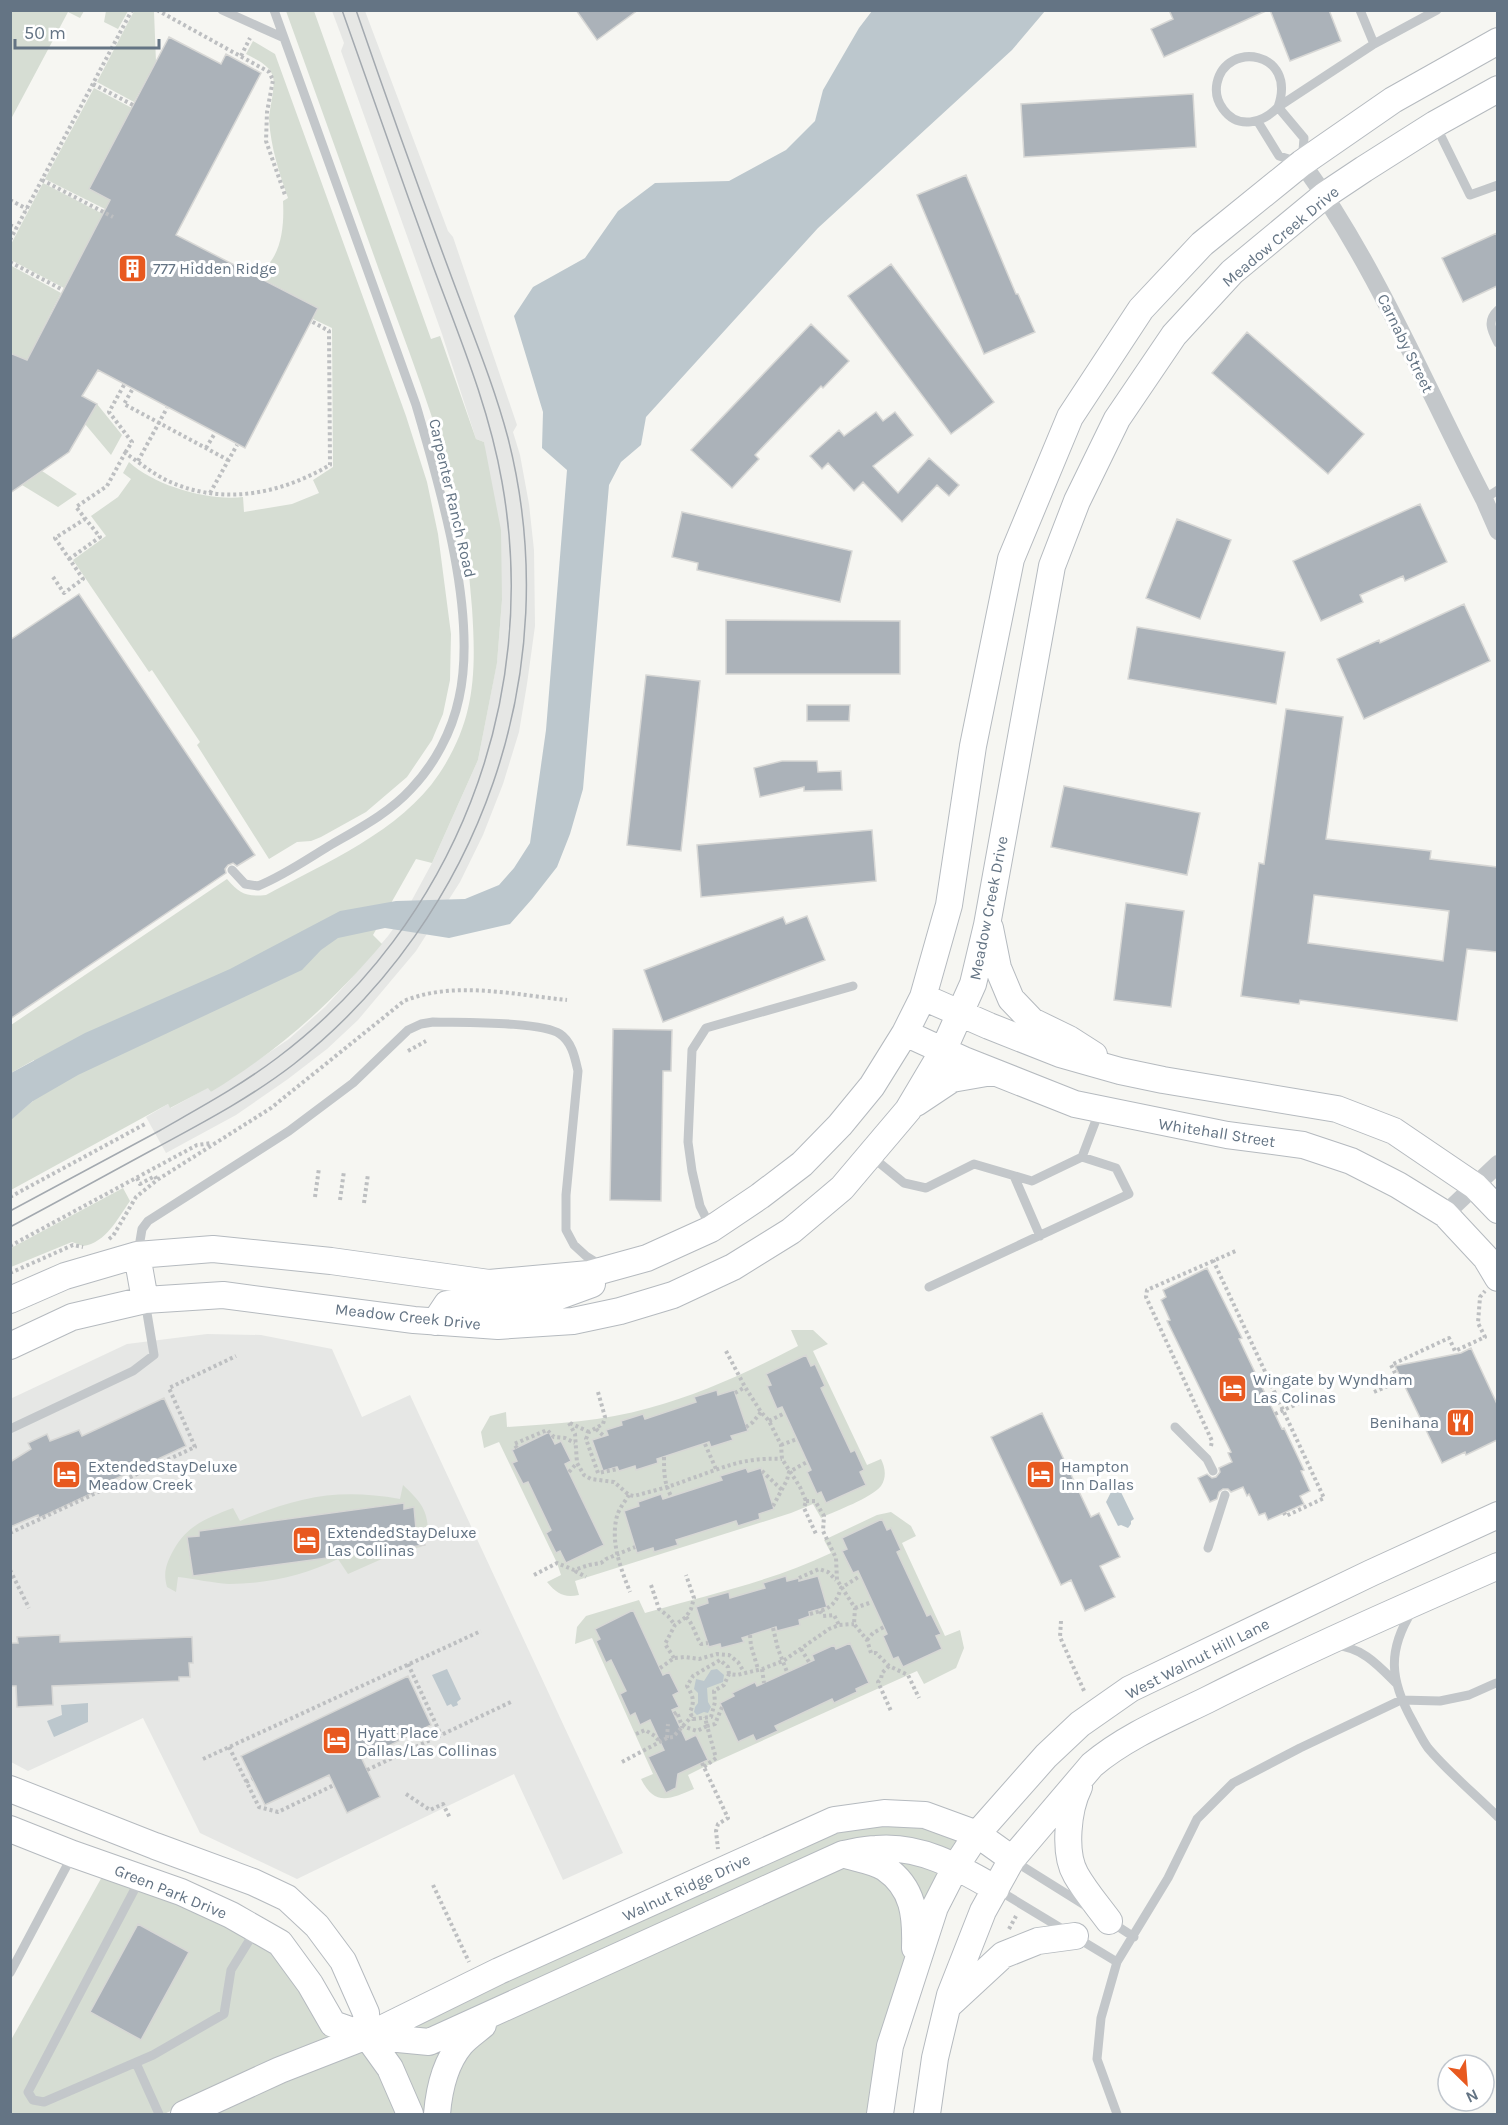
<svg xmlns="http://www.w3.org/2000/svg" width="1508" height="2125" viewBox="0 0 1508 2125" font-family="Karla,sans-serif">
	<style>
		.built { fill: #e6e7e5 }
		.green { fill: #d6ddd3 }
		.water { fill: #bcc7cd }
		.building { fill: #abb2b9; stroke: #d7d7d5; stroke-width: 1.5; fill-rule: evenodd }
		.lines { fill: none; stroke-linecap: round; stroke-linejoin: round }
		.secondary-casing { stroke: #b5babf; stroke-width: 28 }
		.path { stroke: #bdbfc1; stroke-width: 4; stroke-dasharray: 3 3; stroke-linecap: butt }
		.lane { stroke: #c3c7ca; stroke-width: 9 }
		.street { stroke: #c3c7ca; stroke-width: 18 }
		.secondary { stroke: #fff; stroke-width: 26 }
		.tram { stroke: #a3a9af; stroke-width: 1.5 }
		.labels { text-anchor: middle; stroke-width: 6; stroke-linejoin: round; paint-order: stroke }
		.street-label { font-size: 16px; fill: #647484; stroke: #fff }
		.poi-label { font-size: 16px; fill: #647484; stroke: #fff; text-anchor: start }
	</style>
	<rect width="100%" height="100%" fill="#f6f6f2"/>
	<path class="built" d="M332,11H365L448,231L453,237L517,425L513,432L520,455L529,504L534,550L535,626L527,684L519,732L503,784L483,835L460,882L416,951L358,1020L327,1049L288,1079L236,1115L166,1153L146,1117L168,1104L171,1108L209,1087L211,1092L289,1039L325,1007L349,981L388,936L406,911L432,863L478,760L497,662L502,600L484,442L476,439L442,334L341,51L344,43Z
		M207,1334L261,1335L332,1349L362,1417L410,1395L623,1853L563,1880L514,1774L297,1879L200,1833L143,1718L28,1771L11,1762L10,1399L127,1344Z"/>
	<path class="green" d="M84,11L80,18L68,12L11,119V11Z
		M106,11H128L118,29L104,22Z
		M134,11H150L154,12L156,62L134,102L97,82Z
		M286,11H314L431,339L440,336L476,439L484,442L501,530L502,600L497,663L478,760L432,863L416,859L373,935L382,944C331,1004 278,1051 211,1092L208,1088L170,1108L168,1104L11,1190L10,1120L33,1101L34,1060L11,1073V1025L227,879C240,894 246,897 266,895C325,863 401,831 439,774C476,719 476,671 472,608C469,572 466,536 457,502C437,423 407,346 379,270C348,183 317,97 286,11Z
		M253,41L275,54L406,416L427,482L438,534L451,634L450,680L443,714L432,740L407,777L366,812L321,837L311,841L297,842L269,859L197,745L200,742L152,670L149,672L73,560L106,536L91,516L118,497L131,479L123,473L129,462C155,486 208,501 243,497L244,512L292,504L319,493L313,480L333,467L332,328L313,319L318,308L257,276C262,271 269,265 273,258C283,242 284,219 283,201L288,198C279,172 271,148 269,120C269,108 277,84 272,74C268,64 255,59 246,54Z
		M94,88L132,108L89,189L119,205L115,214L45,179Z
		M43,183L103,214L64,288L11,260L10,246Z
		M10,265L61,293L37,340L51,371L11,353Z
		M97,404L122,435L111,455L85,424Z
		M42,471L77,494L58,507L22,485Z
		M123,1188L130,1201C118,1218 106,1243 83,1246L72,1242L11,1267V1248Z
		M791,1330H813L828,1344L813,1351L867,1465L881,1459C885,1467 887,1477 881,1486C870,1499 837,1510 821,1518L813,1504L791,1513L575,1581L579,1595C564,1598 557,1594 547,1582L561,1575L557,1563L499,1442L484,1448L481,1432L490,1416L506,1412L507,1427C555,1424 603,1421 649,1408C701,1394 750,1371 798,1346Z
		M403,1485C422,1503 429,1511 428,1539L421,1547L393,1554L348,1574L338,1559C305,1575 267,1584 229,1584C213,1583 195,1579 178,1577L176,1592L167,1587C163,1573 166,1564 173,1551C187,1525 207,1518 233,1508L240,1521C298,1497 337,1488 400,1499Z
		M891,1512L911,1526L916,1536L902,1543L945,1636L960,1630L964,1648L956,1668L924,1684L917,1671L704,1767L688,1775L694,1789C670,1799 655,1807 641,1779L653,1774L592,1638L575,1644L577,1627L586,1616L639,1600L645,1613C706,1595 773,1581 831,1553L824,1540L877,1515Z
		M903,1819L969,1836L877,2114H214L824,1826Z
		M103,1875L227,1920L274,1951L301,1988L329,2039L164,2114H11V2040Z"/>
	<path class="water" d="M872,11H1045L1012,50L818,228L646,417L641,445L621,462L609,485L583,789L570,834L557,867L532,899L510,924L449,938L385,928L338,938L321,950L302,970L78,1075L33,1101L11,1120V1073L85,1033L230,969L340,911L396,901L465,899L499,885L514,868L530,843L546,730L567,470L542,448L543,412L514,316L533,287L585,258L618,211L655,183L729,181L786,150L815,121L823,90L859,28Z
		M1119,1488L1134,1519L1131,1521V1524L1128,1528L1121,1525L1118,1526L1106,1502L1111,1492Z
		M447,1669L461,1699L457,1702L458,1705L453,1707L451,1704L447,1706L432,1675Z
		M717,1669L724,1675L723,1682L707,1688L708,1702L711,1707L708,1713L704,1712L697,1715L694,1712L695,1707L698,1703V1693L694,1689L696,1679L704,1681L711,1670Z
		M88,1703V1722L54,1737L47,1721L62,1715L61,1705Z"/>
	<path class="building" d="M576,10H638L597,40Z
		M1169,10H1268L1164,57L1151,29L1173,19Z
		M1270,10H1329L1341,41L1290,61Z
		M169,37L221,64L226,54L261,73L176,235L318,308L245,448L98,370L82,396L97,404L69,452L10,493V353L27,360L110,200L89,189Z
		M1193,94L1196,147L1024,157L1021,104Z
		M966,175L1016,294H1018L1035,332L984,354L917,195Z
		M1497,233V286L1463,302L1442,258Z
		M891,264L994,402L951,434L848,296Z
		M811,324L849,361L823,388L821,386L755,455L759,459L732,488L691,450Z
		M1247,332L1364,434L1328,474L1212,373Z
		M876,412L883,421L895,412L913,435L873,466L898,493L929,458L959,485L949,496L937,485L902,522L863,482L854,491L828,463L822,469L810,456L839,430L844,436Z
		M1420,504L1447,562L1405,581L1403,576L1360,595L1363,602L1321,621L1293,561Z
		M682,512L852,551L840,602L697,570L698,563L672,557Z
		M1177,519L1231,540L1200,619L1146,598Z
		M79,594L255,855L237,866L233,863L228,865L225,869L226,873L10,1019V640Z
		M1464,604L1490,661L1364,719L1337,659L1379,640L1380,643Z
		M726,620L900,621V674H726Z
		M1137,627L1285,652L1276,704L1128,679Z
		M646,675L700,681L681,851L627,845Z
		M807,705H850L849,721H807Z
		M1286,709L1343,717L1326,839L1431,851L1430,859L1497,867V952L1467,949L1457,1021L1300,1000L1299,1004L1241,996L1259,863L1264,864ZM1314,895L1449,911L1443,961L1308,943Z
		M782,761H817L818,772L841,771L842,790L804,791V787L760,797L754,768Z
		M1064,786L1200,813L1187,875L1051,847Z
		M872,830L876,881L701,897L697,845Z
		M1126,903L1184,911L1171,1007L1114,1000Z
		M807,916L825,960L663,1022L644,970L783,917L786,924Z
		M613,1029L672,1030L671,1071H663L661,1201L610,1200Z
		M1207,1268L1242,1338L1239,1339L1282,1429L1284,1428L1304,1470L1301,1471L1310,1491L1300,1496L1304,1504L1268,1520L1265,1513L1259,1515L1249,1494L1247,1496L1243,1487L1231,1492L1228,1489H1223L1219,1492L1217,1499L1210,1502L1198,1478L1207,1474L1212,1478L1216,1477L1220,1472L1219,1468L1232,1462L1228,1453L1231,1452L1167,1321L1170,1320L1161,1300L1166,1297L1163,1290Z
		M1471,1348L1497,1404V1440L1466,1455L1465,1452L1442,1463L1395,1366L1461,1353Z
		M806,1355L811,1366L815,1364L825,1386L821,1388L851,1452L855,1450L864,1470L860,1472L866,1485L826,1503L821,1492L817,1494L807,1472L811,1470L782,1407L777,1409L767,1386L771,1385L766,1374Z
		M717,1390L718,1395L734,1390L748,1431L731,1436L733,1440L711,1447L709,1442L657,1459L658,1463L636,1470L635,1466L619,1471L617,1467L603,1471L592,1440L608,1435L606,1430L622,1425L621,1421L643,1414L645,1419L696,1402L694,1397Z
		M164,1398L186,1446L96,1488L97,1491L39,1518L38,1515L10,1527V1462L31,1449L28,1443L47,1434L50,1441L79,1430L82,1436Z
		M1042,1413L1091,1517L1099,1513L1120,1557L1100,1566L1115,1597L1085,1611L1071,1580L1061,1585L991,1437Z
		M549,1432L555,1444L561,1441L571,1461L565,1464L604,1545L566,1563L560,1551L556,1553L546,1533L551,1530L528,1482L523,1484L512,1463L517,1461L512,1450Z
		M746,1468L748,1472L761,1468L774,1509L759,1514L760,1519L738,1526L736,1521L676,1540L678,1545L654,1552L653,1548L637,1553L624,1511L639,1506L638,1502L661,1494L663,1499L722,1480L720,1476Z
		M404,1503V1509L414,1507L416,1529L423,1528L425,1545L193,1576L187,1537L199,1536V1531Z
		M882,1519L887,1530L891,1528L901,1550L897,1552L927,1616L931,1614L941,1634L936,1636L942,1649L903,1667L898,1657L893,1659L883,1636L887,1634L858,1571L853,1573L842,1551L847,1549L842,1538Z
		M786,1576L787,1581L799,1578V1581L818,1576L827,1607L809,1612L810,1616L799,1620L800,1625L777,1631L776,1627L742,1638L744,1642L721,1648L720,1644L709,1647L696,1607L708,1603L707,1598L729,1592L730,1598L765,1588L763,1583Z
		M633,1610L663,1675L669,1672L679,1692L673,1695L679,1707L672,1710L686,1740L696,1735L708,1760L678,1774L676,1788L666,1793L648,1757L664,1750L650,1720L640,1725L635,1713L630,1716L620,1694L626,1691L611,1660L606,1663L596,1641L600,1639L595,1629Z
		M60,1635V1642L192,1637L193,1663H189L190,1677H179V1681L52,1686L53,1705L17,1707L16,1686H10V1643H18L17,1637Z
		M850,1643L869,1683L856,1689L857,1692L834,1703L832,1699L775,1726L778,1731L756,1741L753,1735L738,1742L720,1703L734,1696L732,1693L755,1682L757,1686L814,1660L812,1655L834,1645L836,1649Z
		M408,1676L431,1725L362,1759L380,1797L347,1813L329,1775L265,1805L241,1756Z
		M138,1924L189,1952L141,2040L90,2012Z"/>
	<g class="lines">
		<defs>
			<path id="secondary" d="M990,928L998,968L1011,999L1032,1021L1069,1039L1094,1055
				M923,997L989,1026L1060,1054L1120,1071L1163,1080L1337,1109L1394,1131L1475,1186L1498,1210
				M905,1033L964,1060L1075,1104L1227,1135L1303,1145L1351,1161L1398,1185L1445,1214L1486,1258L1498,1278
				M916,1103L952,1079L992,1072
				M137,1255L145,1300
				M10,1300L65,1276L137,1255L213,1249L331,1261L489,1283L589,1274L647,1258L711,1229L760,1196L802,1164L840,1125L872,1086L905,1033L923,997L949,905L973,746L1011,559L1070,417L1141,309L1202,244L1302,163L1393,100L1498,41
				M435,1322L447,1304L540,1303L592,1284
				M10,1346L72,1317L145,1300L223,1295L414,1320L498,1326L573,1321L620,1311L673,1295L733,1267L791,1231L842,1188L908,1110L943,1051L973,984L987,925L1052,566L1077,501L1117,419L1174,335L1232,272L1325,195L1364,169L1435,124L1498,89
				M1079,1787C1068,1809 1063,1853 1076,1875C1085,1891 1098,1906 1109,1921
				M10,1789L155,1846L253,1882L287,1898L317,1926L343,1961L366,2013L367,2036
				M10,1829L73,1854L181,1892L231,1915L280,1943L310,1984L333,2024L367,2036L429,2042L843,1854C854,1852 865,1849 876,1849C921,1845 958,1867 996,1889
				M849,1856C860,1859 876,1862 885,1868C914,1888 916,1916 915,1948
				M950,2004L1003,1955L1038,1941L1075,1936
				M367,2036L390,2068L410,2114
				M184,2114L280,2070L367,2036L499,1971L834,1820L884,1813L925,1815L977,1834L1012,1859
				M437,2114C439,2090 445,2063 461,2044C467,2037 476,2031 483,2025
				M880,2114L890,2046L935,1907L956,1866L977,1834L1046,1756L1080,1724L1130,1689L1371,1573L1498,1515
				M927,2114L935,2058L950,1995L983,1911L1012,1859L1092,1765C1125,1737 1168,1719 1207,1700C1302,1652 1400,1609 1498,1566"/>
		</defs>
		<use href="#secondary" class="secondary-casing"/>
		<path class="path" d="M157,10L269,72L273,80L267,112L266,141L285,195
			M241,56L250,38
			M93,84L133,105
			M42,180L113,217
			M10,200L27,209
			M10,225L16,228
			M10,240L132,10
			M10,262L63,290
			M124,385L109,412L132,442L125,453
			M132,390L124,404L228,460
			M206,448L215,433
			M138,461L167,408
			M210,493L237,445
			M69,559L100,537L76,507L107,486L125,453C139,462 153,474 168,481C223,506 280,494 330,465L329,331L311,321
			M53,577L64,593L83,579L55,538L85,519
			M408,1051L426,1041
			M137,1178L140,1184L155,1176L157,1180
			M10,1197L145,1124
			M315,1197L319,1168
			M340,1200L344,1171
			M364,1203L368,1174
			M109,1239L113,1236L136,1197L157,1180L271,1108L404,1001C455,980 515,995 567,1000
			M10,1246L197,1145L212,1143
			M1213,1260L1324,1498L1286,1516L1284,1513
			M10,1273L73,1245L83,1247
			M726,1351L745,1387L761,1412L769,1421L781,1445L782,1459L800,1487L806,1501L804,1508L816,1534
			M598,1392L605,1417L603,1424L589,1432L586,1439L598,1473L618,1469
			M1374,1392L1399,1381L1391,1365L1449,1338L1455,1351L1485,1337L1478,1323L1480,1297L1485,1291
			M735,1393L745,1387
			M1275,1414L1308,1399
			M769,1421L785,1413
			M569,1423L575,1434L577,1463L584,1475L591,1479L614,1482L629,1495L634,1496C652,1491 670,1487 687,1480C723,1468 742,1457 782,1459
			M570,1423L589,1432
			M746,1427L753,1422L761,1412
			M596,1429L604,1436
			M705,1444L716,1469
			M781,1445L797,1439
			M1211,1446L1212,1441L1146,1297L1147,1290L1238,1250
			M517,1448L514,1444L547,1430L554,1437L565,1438L575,1443
			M664,1457C664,1472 664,1483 671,1496
			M762,1471L782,1490
			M569,1472L577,1463
			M629,1495C625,1501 619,1509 617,1516C610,1542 621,1569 630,1592
			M806,1501H815L824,1516L823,1531L836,1558L837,1580L855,1608L854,1624L867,1640L871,1653H876L889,1666L908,1675L919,1698
			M773,1506L787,1480L789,1472L807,1462
			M10,1533L195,1447L169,1388L236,1356
			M10,1570L29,1608
			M575,1571L586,1577
			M534,1575L557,1563L574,1570L589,1565L601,1563L606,1559L635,1547
			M799,1578L819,1569L828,1572L836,1580
			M651,1585L659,1609L668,1616L675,1625
			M855,1608L872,1602
			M820,1611L823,1616L834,1615L839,1625
			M810,1614C828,1609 835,1607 841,1588L860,1576
			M686,1617C694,1625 695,1635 701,1644L708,1643
			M1061,1621L1060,1637L1085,1693
			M773,1628L778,1649L787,1672
			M750,1635L751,1646L758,1669
			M867,1640L873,1633L884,1627
			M801,1649L809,1662
			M674,1658L665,1644L675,1625L686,1617L691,1609L694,1598L686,1575
			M408,1664L441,1735
			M889,1666L882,1673L881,1679L878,1682L891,1711
			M660,1668L674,1658L685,1657L699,1659L717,1654L729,1655L738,1662L744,1672
			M762,1669L764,1683
			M729,1674L728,1667L720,1660L693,1676L687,1686C693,1696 695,1701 690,1712L693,1719L711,1717L715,1702L714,1691L724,1685L729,1674L737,1675L762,1669L783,1661L829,1629L839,1625L854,1624
			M674,1714L677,1712L682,1726L697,1731L707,1726L705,1717
			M636,1734L645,1730L655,1736L660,1742
			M667,1738L668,1724
			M229,1747L259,1807L278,1812L334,1785
			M203,1759L481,1631
			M622,1762L667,1738L673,1737L692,1716
			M702,1763L728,1818L718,1824L716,1831L718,1849
			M704,1767L716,1758L707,1726L715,1724L722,1707
			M367,1770L513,1701
			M246,1782L252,1779
			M406,1794L430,1810L443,1804L450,1818
			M433,1885L469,1962
			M1009,1929L1016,1916"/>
		<path class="lane" d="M222,10L284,38
			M1360,10L1374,44
			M1278,107C1298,51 1226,40 1217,83C1215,93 1217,101 1223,109C1238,130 1263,123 1278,107L1374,44L1437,10
			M1258,122L1279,156L1302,163L1304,138L1278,107
			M1436,126L1470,195L1498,185
			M1498,310C1486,321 1492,331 1498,343
			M1484,499L1498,490
			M232,870L245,884L258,886C283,876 306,860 329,846C358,829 388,814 411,789C434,765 452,732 459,698C478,614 440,487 416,405L274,10
			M871,1156L904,1183L926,1188L974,1164L1032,1181L1082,1157
			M1014,1176L1040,1236
			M711,1228L700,1206L692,1171L688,1142L692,1050L706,1028L853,986
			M138,1253L142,1229L148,1221L289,1131L353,1083L408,1030L421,1024L433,1022C459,1023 541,1021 560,1034C572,1042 575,1058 578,1071L566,1195V1230L574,1245L586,1256L602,1266
			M929,1287L1129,1194L1116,1168L1082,1157L1099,1112
			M1175,1427L1207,1459L1213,1471
			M10,1429L133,1371L154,1355L145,1301
			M1208,1548L1225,1495
			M1412,1611C1387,1651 1390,1680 1412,1720C1417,1729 1422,1740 1428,1748C1449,1773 1475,1794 1498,1817
			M1336,1646C1361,1646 1379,1666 1396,1683
			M1014,1861L1086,1906
			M139,1881L28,2092L33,2100L44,2102L153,2055L224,2014L231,1970L255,1931
			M998,1890L1117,1962
			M1111,1922L1134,1937
			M10,1973L72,1856
			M136,2063L159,2114
			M1117,2114L1097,2059L1101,2018L1117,1962L1168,1878L1197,1819L1233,1783L1300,1748L1401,1700L1440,1701L1469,1695L1496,1683"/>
		<path class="street" d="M1302,163C1377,267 1425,386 1484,499L1498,531
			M1445,1214L1498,1164"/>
		<use href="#secondary" class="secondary"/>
		<path class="tram" d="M10,1211C60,1184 109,1158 159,1131C199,1108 240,1086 277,1058C455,924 541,700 502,482C489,407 459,336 433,266C402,181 372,96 342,10
			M10,1227C59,1201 106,1175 154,1149C202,1123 250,1098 294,1064C481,916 567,670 508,438C493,381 469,325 449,270C417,184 386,97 356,10"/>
	</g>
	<defs>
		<symbol id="building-square" viewBox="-11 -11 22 22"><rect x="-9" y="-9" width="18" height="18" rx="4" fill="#e8591f" stroke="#fff"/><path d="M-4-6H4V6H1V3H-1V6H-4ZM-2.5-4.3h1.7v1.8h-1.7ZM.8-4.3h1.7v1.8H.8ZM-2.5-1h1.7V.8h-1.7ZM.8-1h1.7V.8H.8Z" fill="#fff"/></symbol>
		<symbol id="hotel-square" viewBox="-11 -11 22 22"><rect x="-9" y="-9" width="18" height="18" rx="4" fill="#e8591f" stroke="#fff"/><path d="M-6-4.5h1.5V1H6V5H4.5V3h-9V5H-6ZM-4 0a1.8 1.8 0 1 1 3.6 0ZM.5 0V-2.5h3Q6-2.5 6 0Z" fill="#fff"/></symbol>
		<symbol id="restaurant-square" viewBox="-11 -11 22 22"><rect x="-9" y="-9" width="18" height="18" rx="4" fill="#e8591f" stroke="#fff"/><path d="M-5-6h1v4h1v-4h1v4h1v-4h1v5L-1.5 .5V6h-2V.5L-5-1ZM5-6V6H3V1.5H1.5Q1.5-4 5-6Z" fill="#fff"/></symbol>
	</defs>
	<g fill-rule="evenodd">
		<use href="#building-square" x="116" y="252" width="33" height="33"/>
		<use href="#hotel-square" x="1216" y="1372" width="33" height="33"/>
		<use href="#restaurant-square" x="1444" y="1406" width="33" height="33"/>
		<use href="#hotel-square" x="50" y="1458" width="33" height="33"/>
		<use href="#hotel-square" x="1024" y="1458" width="33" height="33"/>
		<use href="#hotel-square" x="290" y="1524" width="33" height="33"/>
		<use href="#hotel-square" x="320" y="1724" width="33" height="33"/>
	</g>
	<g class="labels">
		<g class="street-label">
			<text transform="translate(1280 236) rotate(-40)" y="6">Meadow Creek Drive</text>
			<text transform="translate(1406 343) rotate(64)" y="6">Carnaby Street</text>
			<text transform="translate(453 498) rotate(77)" y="6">Carpenter Ranch Road</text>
			<text transform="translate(988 908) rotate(-79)" y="6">Meadow Creek Drive</text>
			<text transform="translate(1217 1132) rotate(9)" y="6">Whitehall Street</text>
			<text transform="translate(408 1316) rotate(6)" y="6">Meadow Creek Drive</text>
			<text transform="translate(1197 1658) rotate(-27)" y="6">West Walnut Hill Lane</text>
			<text transform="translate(686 1887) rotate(-25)" y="6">Walnut Ridge Drive</text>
			<text transform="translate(171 1891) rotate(22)" y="6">Green Park Drive</text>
		</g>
		<g class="poi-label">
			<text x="153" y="274">777 Hidden Ridge</text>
			<text x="1253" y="1385">Wingate by Wyndham<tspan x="1253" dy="18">Las Colinas</tspan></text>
			<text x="1439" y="1428" text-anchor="end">Benihana</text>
			<text x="88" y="1472">ExtendedStayDeluxe<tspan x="88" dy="18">Meadow Creek</tspan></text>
			<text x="1061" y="1472">Hampton<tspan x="1061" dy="18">Inn Dallas</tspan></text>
			<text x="327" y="1538">ExtendedStayDeluxe<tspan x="327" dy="18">Las Collinas</tspan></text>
			<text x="357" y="1738">Hyatt Place<tspan x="357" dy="18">Dallas/Las Collinas</tspan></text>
		</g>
	</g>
	<rect width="1508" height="2125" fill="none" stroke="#647484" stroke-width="24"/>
	<g transform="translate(1466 2083) rotate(155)"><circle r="28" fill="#ffffff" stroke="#c1c7ce" stroke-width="1.5"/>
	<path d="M0-4.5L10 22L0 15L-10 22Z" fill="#e8591f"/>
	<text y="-9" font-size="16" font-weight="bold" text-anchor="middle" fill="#647484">N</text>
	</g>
	<path d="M15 39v9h144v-9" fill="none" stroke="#647484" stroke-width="3"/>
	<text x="24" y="39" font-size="18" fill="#647484" stroke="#ffffff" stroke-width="4.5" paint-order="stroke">50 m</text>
</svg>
